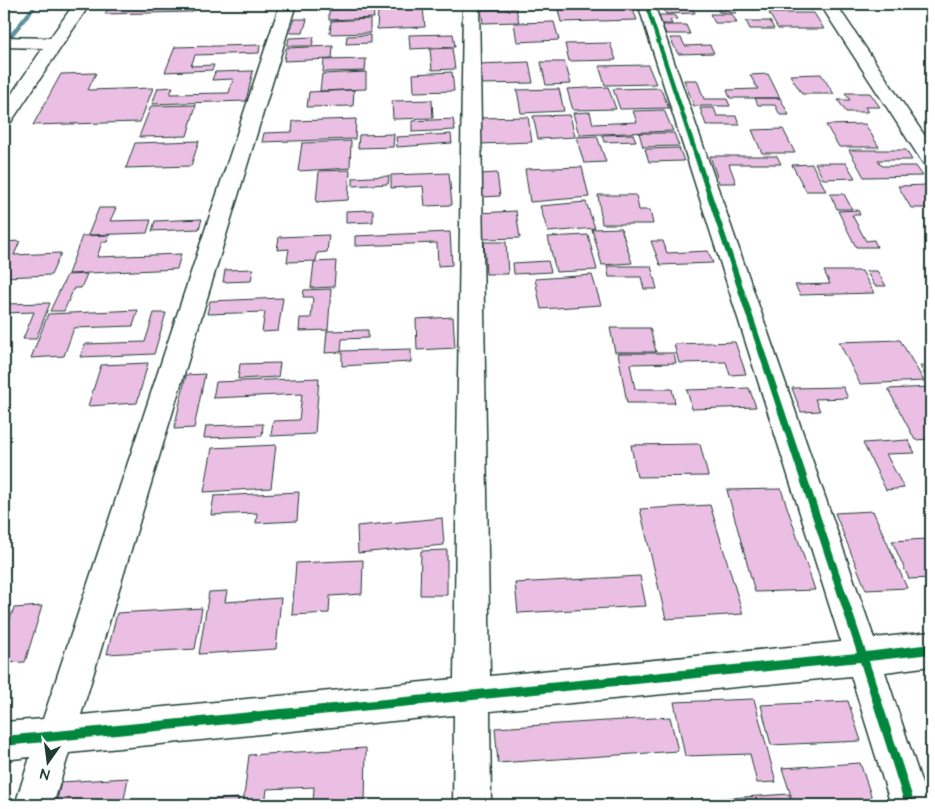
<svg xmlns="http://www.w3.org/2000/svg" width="935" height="809" viewBox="0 0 935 809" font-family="'Architects Daughter',sans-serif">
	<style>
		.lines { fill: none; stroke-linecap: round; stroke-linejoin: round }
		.stream { fill: #5b919e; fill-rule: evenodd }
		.building { fill: #ebbfe4; stroke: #1f3d34 }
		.minor-casing { stroke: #1f3d34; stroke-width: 3 }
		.minor { fill: #fff; fill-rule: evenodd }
		.cycleway-casing { stroke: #fff; stroke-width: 3 }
		.cycleway { fill: #00873e; fill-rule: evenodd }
	</style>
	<rect width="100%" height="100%" fill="#fff"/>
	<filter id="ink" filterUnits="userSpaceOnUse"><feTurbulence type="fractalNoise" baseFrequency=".02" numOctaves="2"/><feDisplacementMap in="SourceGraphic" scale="10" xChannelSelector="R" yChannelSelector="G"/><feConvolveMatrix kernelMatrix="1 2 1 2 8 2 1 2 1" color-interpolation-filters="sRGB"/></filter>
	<g filter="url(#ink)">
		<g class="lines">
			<path class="stream" d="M34,4H39L6,45L4,46V41Z"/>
		</g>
		<path class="building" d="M111,4H195L192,12L105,14Z
			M347,4H374V7L347,8Z
			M377,4H417V7L377,8Z
			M715,4H732L736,13L719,12Z
			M741,4H786L789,9H744Z
			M663,7H692L695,13L666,14Z
			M373,8L374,18L329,20V10Z
			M423,8L425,27L377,29L378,9Z
			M632,8L637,20L561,22L558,10Z
			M516,9L519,22L483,23L481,10Z
			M769,13H814L824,29H778Z
			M710,14H732L737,23H715Z
			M658,15H674L677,19L670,20L672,24H662Z
			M294,19H307L303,33H290Z
			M370,19V33L330,34L331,21Z
			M746,21H770L774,29H750Z
			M554,22L559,40L517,42L514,23Z
			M662,25H686L690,34H666Z
			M453,34L455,47L410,49L409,35Z
			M370,35V43L346,44L347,36Z
			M314,37L312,46H287L289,38Z
			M670,38H681L685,46L710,45L714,53L678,54Z
			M610,43L616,60L569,61L565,44Z
			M260,45L259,53L195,55L191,66L214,65L212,70L165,72L175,47Z
			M333,46L332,59L284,61L286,48Z
			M452,48L455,69L432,70L430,49Z
			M366,59L365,71L323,72L324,60Z
			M529,62L533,83L481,84L478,64Z
			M541,62H565L571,84L546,85Z
			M648,65L656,84L605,85L599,66Z
			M253,71L246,101L152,104L158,88L173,87L170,94L229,93L233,79L212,80L215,72Z
			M366,72V89L320,91L322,74Z
			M452,72L454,91L414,92L413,74Z
			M96,73L88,90L153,88L140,122L33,125L61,74Z
			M768,74L780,98H730L727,90L758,89L750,75Z
			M821,74L834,94H802L790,75Z
			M684,80H697L704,99H727L730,106H694Z
			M608,87L616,109L573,110L567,89Z
			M660,88L669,108L620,109L613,89Z
			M559,89L564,111L521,113L517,90Z
			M354,90L353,106L307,107L309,92Z
			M845,93H870L880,107H865L868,112H846L838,100H850Z
			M755,98H780L789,115H780L775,105H758Z
			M432,100L433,118L393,119L392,101Z
			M196,105L187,136L139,137L151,106Z
			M700,108H714L717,116H736L740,125H706Z
			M664,110L673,131L579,135L573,113L590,112L593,124L637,122L633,111Z
			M570,115L575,137L538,139L533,116Z
			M528,117L532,142L480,144L477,118Z
			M356,119L355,139L262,142L264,133L292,132L293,121Z
			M453,119L455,130L412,132V121Z
			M865,124L879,147H839L826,125Z
			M783,129L795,153H762L752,130Z
			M639,133H674L679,146L643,147Z
			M394,134L393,147L358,148L359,135Z
			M451,134L452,143L397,147L396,137Z
			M633,134L636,141L604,142L602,135Z
			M597,136L606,162L584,163L576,137Z
			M199,141L191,166L126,168L135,143Z
			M351,141L350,168L298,171L302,143Z
			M679,148L684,161L649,162L645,149Z
			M849,150H906L912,160H878L882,166H916L923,176L864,177Z
			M710,156H777L781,164H729L736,183H719Z
			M815,163H846L855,178L823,179Z
			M812,164L826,191H806L792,165Z
			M582,167L589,197L530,202L525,169Z
			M350,170L348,200L316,202L319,171Z
			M449,173L452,205L425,206L423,186L391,188V175Z
			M497,173L500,196L482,197L480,174Z
			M389,176L388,184L353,186V178Z
			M928,185L931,190V208H911L898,186Z
			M830,194H844L852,209H837Z
			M598,195H636L639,210H650L653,224H602Z
			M586,202L595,228L548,232L540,206Z
			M99,208H116L110,221L151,220L147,233L88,235Z
			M373,210V222L346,223V211Z
			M858,210L860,215H852L866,241L874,240L877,247H856L838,211Z
			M516,211L520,238L482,239L479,213Z
			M202,219L199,229L152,231L155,221Z
			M621,228L632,263L602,265L592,229Z
			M450,232L452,265L438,266L437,243L355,246V236Z
			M110,235L107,242H102L97,257L181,254L177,269L68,274L82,236Z
			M329,235L327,252L317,253L316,261L287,262L289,249L277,250L279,237Z
			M588,235L597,270L556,272L548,237Z
			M20,241L14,255L61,253L51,275L4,277V242Z
			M651,241H663L667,253L708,251L713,263L660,265Z
			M484,242H506L508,274H486Z
			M336,261L334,287L311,288L314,262Z
			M548,261L551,272L514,274L513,263Z
			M607,266H651L657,289H644L641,277H609Z
			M253,269L251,281L223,282L225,270Z
			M824,271H862L874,293L800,295L795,285L830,284Z
			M866,271H877L886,286H875Z
			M87,274L81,288H74L64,311H50L67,275Z
			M592,275L601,305L541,309L535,279Z
			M331,289L328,330L299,331L300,318H311L313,297H303L304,290Z
			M283,298L278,331L262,332L265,312L207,314L210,301Z
			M50,303L36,339H23L34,312L4,313V304Z
			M138,310L133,326L74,328L64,356L31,358L48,314Z
			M154,313H166L154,354L80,357L85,344L145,342Z
			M453,317L455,348L417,350L416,319Z
			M610,328H650L656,352H615Z
			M368,330V338L342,339L341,352L325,353L327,331Z
			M900,340L924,381L860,384L839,342Z
			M735,342L746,374L730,375L726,362L679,363L674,344Z
			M411,349V362L342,366V351Z
			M618,353H674L676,363L630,364L635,389H672L675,403H627Z
			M148,363L137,403L88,406L101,365Z
			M280,363L278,377L238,379L240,364Z
			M931,365V386L920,366Z
			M205,374L194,428L174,429L186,375Z
			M319,378L315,434L271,436L273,421L299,420L302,394L213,398L216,382Z
			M843,387L848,398L815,399L820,411L801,412L792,388Z
			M931,387V439L915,440L888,389Z
			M749,388L756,407L692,409L687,390Z
			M263,424L262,436L204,438L206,426Z
			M908,440L915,453L886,454L904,488L886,490L863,443Z
			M700,444L708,476L637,477L631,445Z
			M276,445L271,488L204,492L212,448Z
			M781,489L815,590L755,592L727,490Z
			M299,492L297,521L256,523L257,513L211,515L214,496Z
			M710,505L743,614L666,619L640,509Z
			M873,511L907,588L866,590L835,513Z
			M442,518L444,545L358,553L357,526Z
			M927,539L931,548V578L909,579L892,541Z
			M447,550V595H420L421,551Z
			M363,560L362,594L330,596L329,613L292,615L296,563Z
			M640,576L646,606L518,613L515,583Z
			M227,591L225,602L281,598L276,649L199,654L209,592Z
			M42,606L25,662L4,663V624H8L14,608Z
			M202,608L195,649L107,654L117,613Z
			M754,699L776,782L757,783L750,754L685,756L674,702Z
			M848,701L861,741L771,745L761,705Z
			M670,717L678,751L498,763L495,728Z
			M366,748L365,805H313L314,787L267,789L265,805H243L249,755Z
			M860,763L874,804L794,805L782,768Z
			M128,778L123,805H56L61,782Z
			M789,794L792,805H685L684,801Z
			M239,798L238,805H152V804Z"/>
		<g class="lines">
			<defs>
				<path id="minor" d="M74,4H90L11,122L4,124V105L43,48L4,47V37L50,38Z
					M280,4H296L81,715L454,679L463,4H479L490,676L841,642L638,4H654L874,638L931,632V666L885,672L929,805H891L851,676L490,711L491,805H453L454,715L69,753L53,805H15L30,757L4,760V722L43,719Z
					M820,4H836L931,145V166L924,164L921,160Z"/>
			</defs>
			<use href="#minor" class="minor-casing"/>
			<use href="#minor" class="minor"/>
			<defs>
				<path id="cycleway" d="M644,4H648L866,652L931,644V654L869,661L915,805H905L860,662L4,746V736L857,653Z"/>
			</defs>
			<use href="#cycleway" class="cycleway-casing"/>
			<use href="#cycleway" class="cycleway"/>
		</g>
	</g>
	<rect width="935" height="809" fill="none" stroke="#fff" stroke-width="20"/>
	<rect x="10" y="10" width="915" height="789" fill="none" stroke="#1f3d34" stroke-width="2" filter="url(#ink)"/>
	<g transform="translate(48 762) rotate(194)" stroke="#ffffff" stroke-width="4" paint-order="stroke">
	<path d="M0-4L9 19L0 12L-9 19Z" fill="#1f3d34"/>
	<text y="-8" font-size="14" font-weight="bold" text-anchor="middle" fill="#1f3d34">N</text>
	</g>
</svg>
